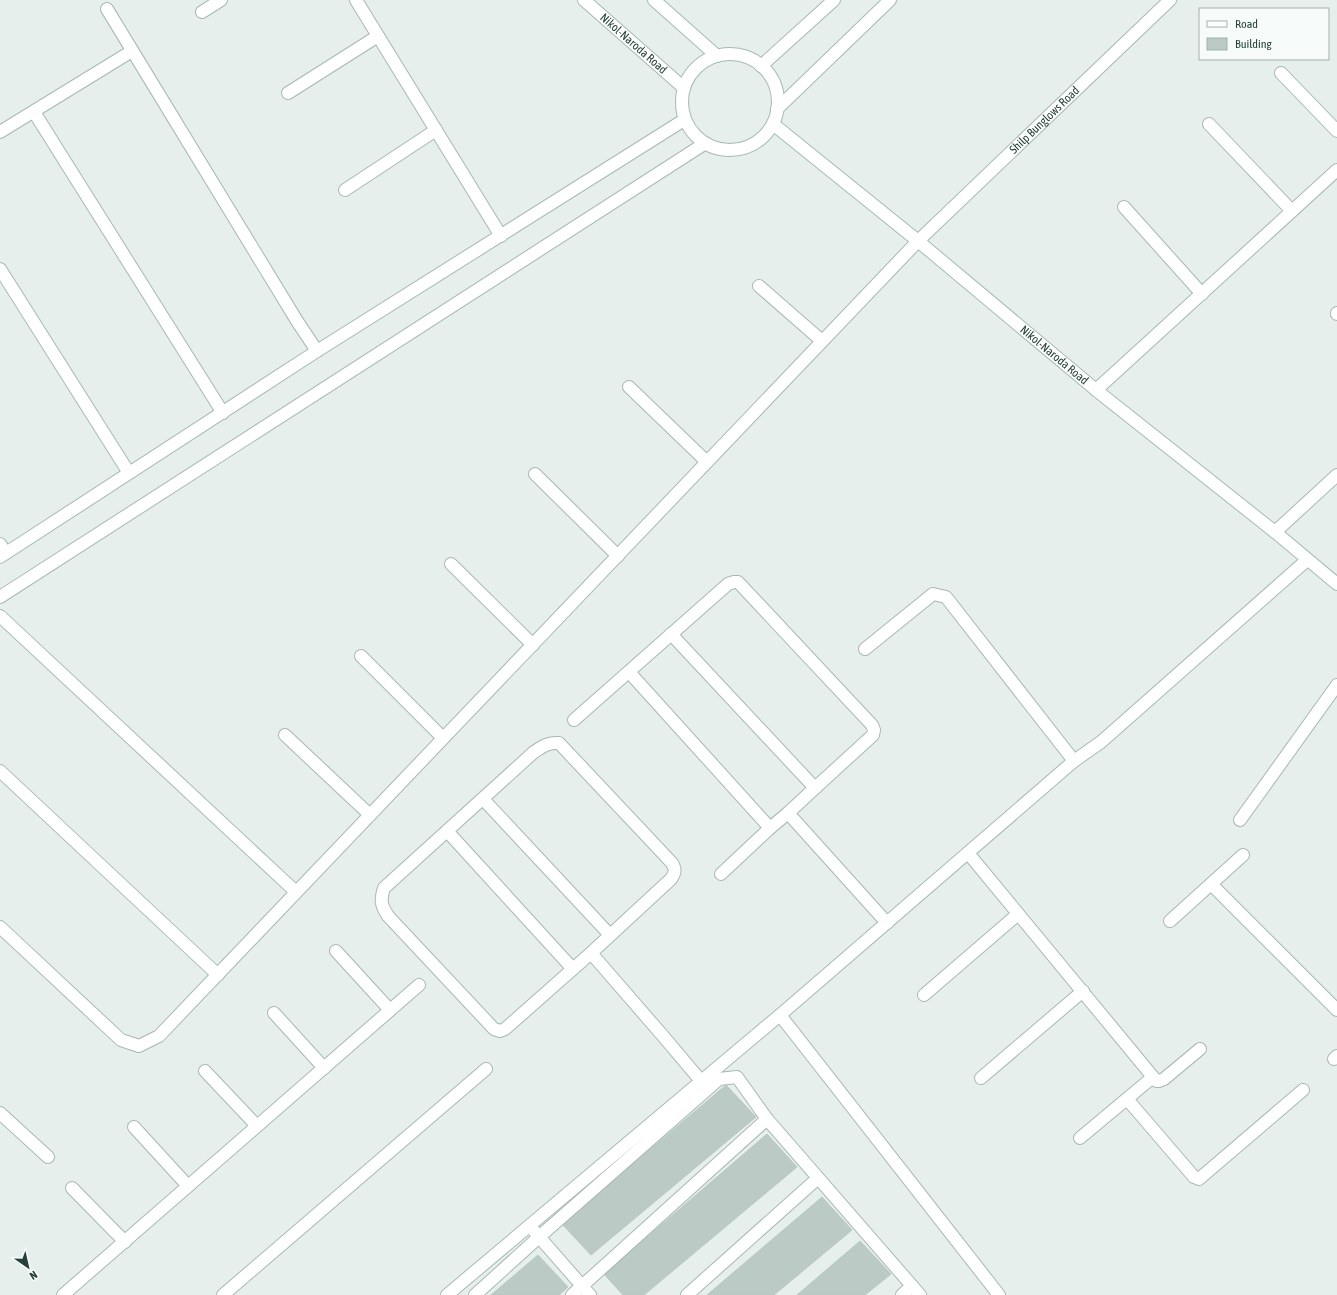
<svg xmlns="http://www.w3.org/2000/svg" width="1337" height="1295" viewBox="0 0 1337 1295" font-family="'Asap Condensed',sans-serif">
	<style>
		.building { fill: #bbcac4; stroke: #b8c9c2 }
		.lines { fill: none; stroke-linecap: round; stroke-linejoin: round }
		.service-casing { stroke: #a8b8b2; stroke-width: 14 }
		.minor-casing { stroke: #a8b8b2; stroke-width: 14 }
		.tertiary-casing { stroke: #a8b8b2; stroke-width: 14 }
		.secondary-casing { stroke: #a4bbb3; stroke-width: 14 }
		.service { stroke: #fff; stroke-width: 12 }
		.minor { stroke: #fff; stroke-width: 12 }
		.tertiary { stroke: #fff; stroke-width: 12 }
		.secondary { stroke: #fff; stroke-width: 12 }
		.labels { text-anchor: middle; stroke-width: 3; stroke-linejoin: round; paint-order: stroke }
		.street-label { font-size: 12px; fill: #24423a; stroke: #f7fbf9 }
	</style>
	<rect width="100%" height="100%" fill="#e6efeb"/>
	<path class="building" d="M726,1085L756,1117L591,1255L562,1224Z
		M767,1134L797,1167L644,1295H623L604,1274Z
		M822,1197L852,1230L774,1295H707Z
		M860,1241L891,1274L865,1295H797Z
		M538,1255L568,1287L559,1295H491Z"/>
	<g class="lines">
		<defs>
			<path id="service" d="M865,649L933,594L946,597L1074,761
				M1240,820L1337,685"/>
			<g id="minor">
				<path d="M356,0L501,236"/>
				<path d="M107,9L297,321L317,351"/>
				<path d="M202,12L221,0"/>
				<path d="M1281,73L1337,131"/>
				<path d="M288,93L378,36"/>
				<path d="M34,112L223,413"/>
				<path d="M1209,124L1292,211"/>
				<path d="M0,132L132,51"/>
				<path d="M345,190L436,130"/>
				<path d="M1124,207L1202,294"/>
				<path d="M0,269L129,473"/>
				<path d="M759,286L822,341"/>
				<path d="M1337,313V314"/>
				<path d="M629,387L707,462"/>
				<path d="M1096,390L1337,170"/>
				<path d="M535,474L618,556"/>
				<path d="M1275,532L1337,475"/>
				<path d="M0,544L6,553"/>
				<path d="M451,564L533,645"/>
				<path d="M0,616L296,892"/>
				<path d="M671,634L815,788L788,813L887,923"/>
				<path d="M361,656L443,738"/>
				<path d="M629,672L770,828L788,813"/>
				<path d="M574,720L728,584L734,582H738L872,725L874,730L873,735L815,788"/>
				<path d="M285,735L370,815"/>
				<path d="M0,771L218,975"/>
				<path d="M483,799L610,935"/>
				<path d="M447,831L573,969"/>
				<path d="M968,853L1153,1077L1080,1138"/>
				<path d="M721,874L770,828"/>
				<path d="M1211,884L1337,1010"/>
				<path d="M1170,921L1243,855"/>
				<path id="s1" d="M0,927L121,1040L139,1046L159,1036L918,241L1170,0"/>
				<path d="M336,951L390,1010"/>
				<path d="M591,953L505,1029L500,1031L494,1029L388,916C381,905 380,901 384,888L534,752C542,747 548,742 559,743L672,863C676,870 675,873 671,879L591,953L663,1036L701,1081"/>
				<path d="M924,995L1018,914"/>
				<path d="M274,1013L324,1068"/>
				<path d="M780,1015L999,1295"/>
				<path d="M1334,1059L1337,1056"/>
				<path d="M205,1071L257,1126"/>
				<path d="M1153,1077L1156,1081H1159L1164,1079L1200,1049"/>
				<path d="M981,1078L1083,991"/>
				<path d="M1127,1099L1194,1177L1199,1179L1303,1090"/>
				<path d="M0,1113L48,1157"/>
				<path d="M134,1127L188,1186"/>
				<path d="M72,1188L125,1242"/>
				<path d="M534,1231L590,1295"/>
				<path d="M63,1295L419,985"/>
				<path d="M223,1295L486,1069"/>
				<path d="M447,1295L780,1015L1074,761L1101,742L1307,560"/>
				<path d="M475,1295L539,1237L719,1079L737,1077L767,1119L920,1295"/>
				<path d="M572,1295L767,1119"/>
				<path d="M687,1295L818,1178"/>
				<path d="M902,1295L912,1286"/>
			</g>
			<path id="tertiary" d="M761,66L834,0
				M777,109L890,0
				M0,557L317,351L684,120
				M0,597L704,144"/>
			<g id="secondary">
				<path id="s2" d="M584,0L684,88"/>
				<path d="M654,0L717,56"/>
				<circle cx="730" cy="102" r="48"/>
				<path id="s3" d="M773,124L918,241L1096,390L1275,532L1337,584"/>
			</g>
		</defs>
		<use href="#service" class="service-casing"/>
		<use href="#minor" class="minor-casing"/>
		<use href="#tertiary" class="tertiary-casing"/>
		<use href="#secondary" class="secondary-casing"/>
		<use href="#service" class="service"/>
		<use href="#minor" class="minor"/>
		<use href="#tertiary" class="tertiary"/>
		<use href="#secondary" class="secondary"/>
	</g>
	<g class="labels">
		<g class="street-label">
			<text dy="4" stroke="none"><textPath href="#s2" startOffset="66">Nikol-Naroda Road</textPath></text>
			<text dy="4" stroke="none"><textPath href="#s1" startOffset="1481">Shilp Bunglows Road</textPath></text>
			<text dy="4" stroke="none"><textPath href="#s3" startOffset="364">Nikol-Naroda Road</textPath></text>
		</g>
	</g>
	<rect x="1199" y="8" width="130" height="52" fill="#f7fbf9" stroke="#a3b1ad"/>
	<rect x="1207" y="21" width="20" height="6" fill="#ffffff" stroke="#a3b1ad"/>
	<text x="1235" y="28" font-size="12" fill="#24423a">Road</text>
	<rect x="1207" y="38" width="20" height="12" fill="#bbcac4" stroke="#a3b1ad"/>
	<text x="1235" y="48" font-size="12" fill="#24423a">Building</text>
	<g transform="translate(28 1267) rotate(146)" stroke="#f7fbf9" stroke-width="3" paint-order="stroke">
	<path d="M0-3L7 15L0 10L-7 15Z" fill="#24423a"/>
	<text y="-6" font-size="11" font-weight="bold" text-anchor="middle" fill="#24423a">N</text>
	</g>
</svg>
